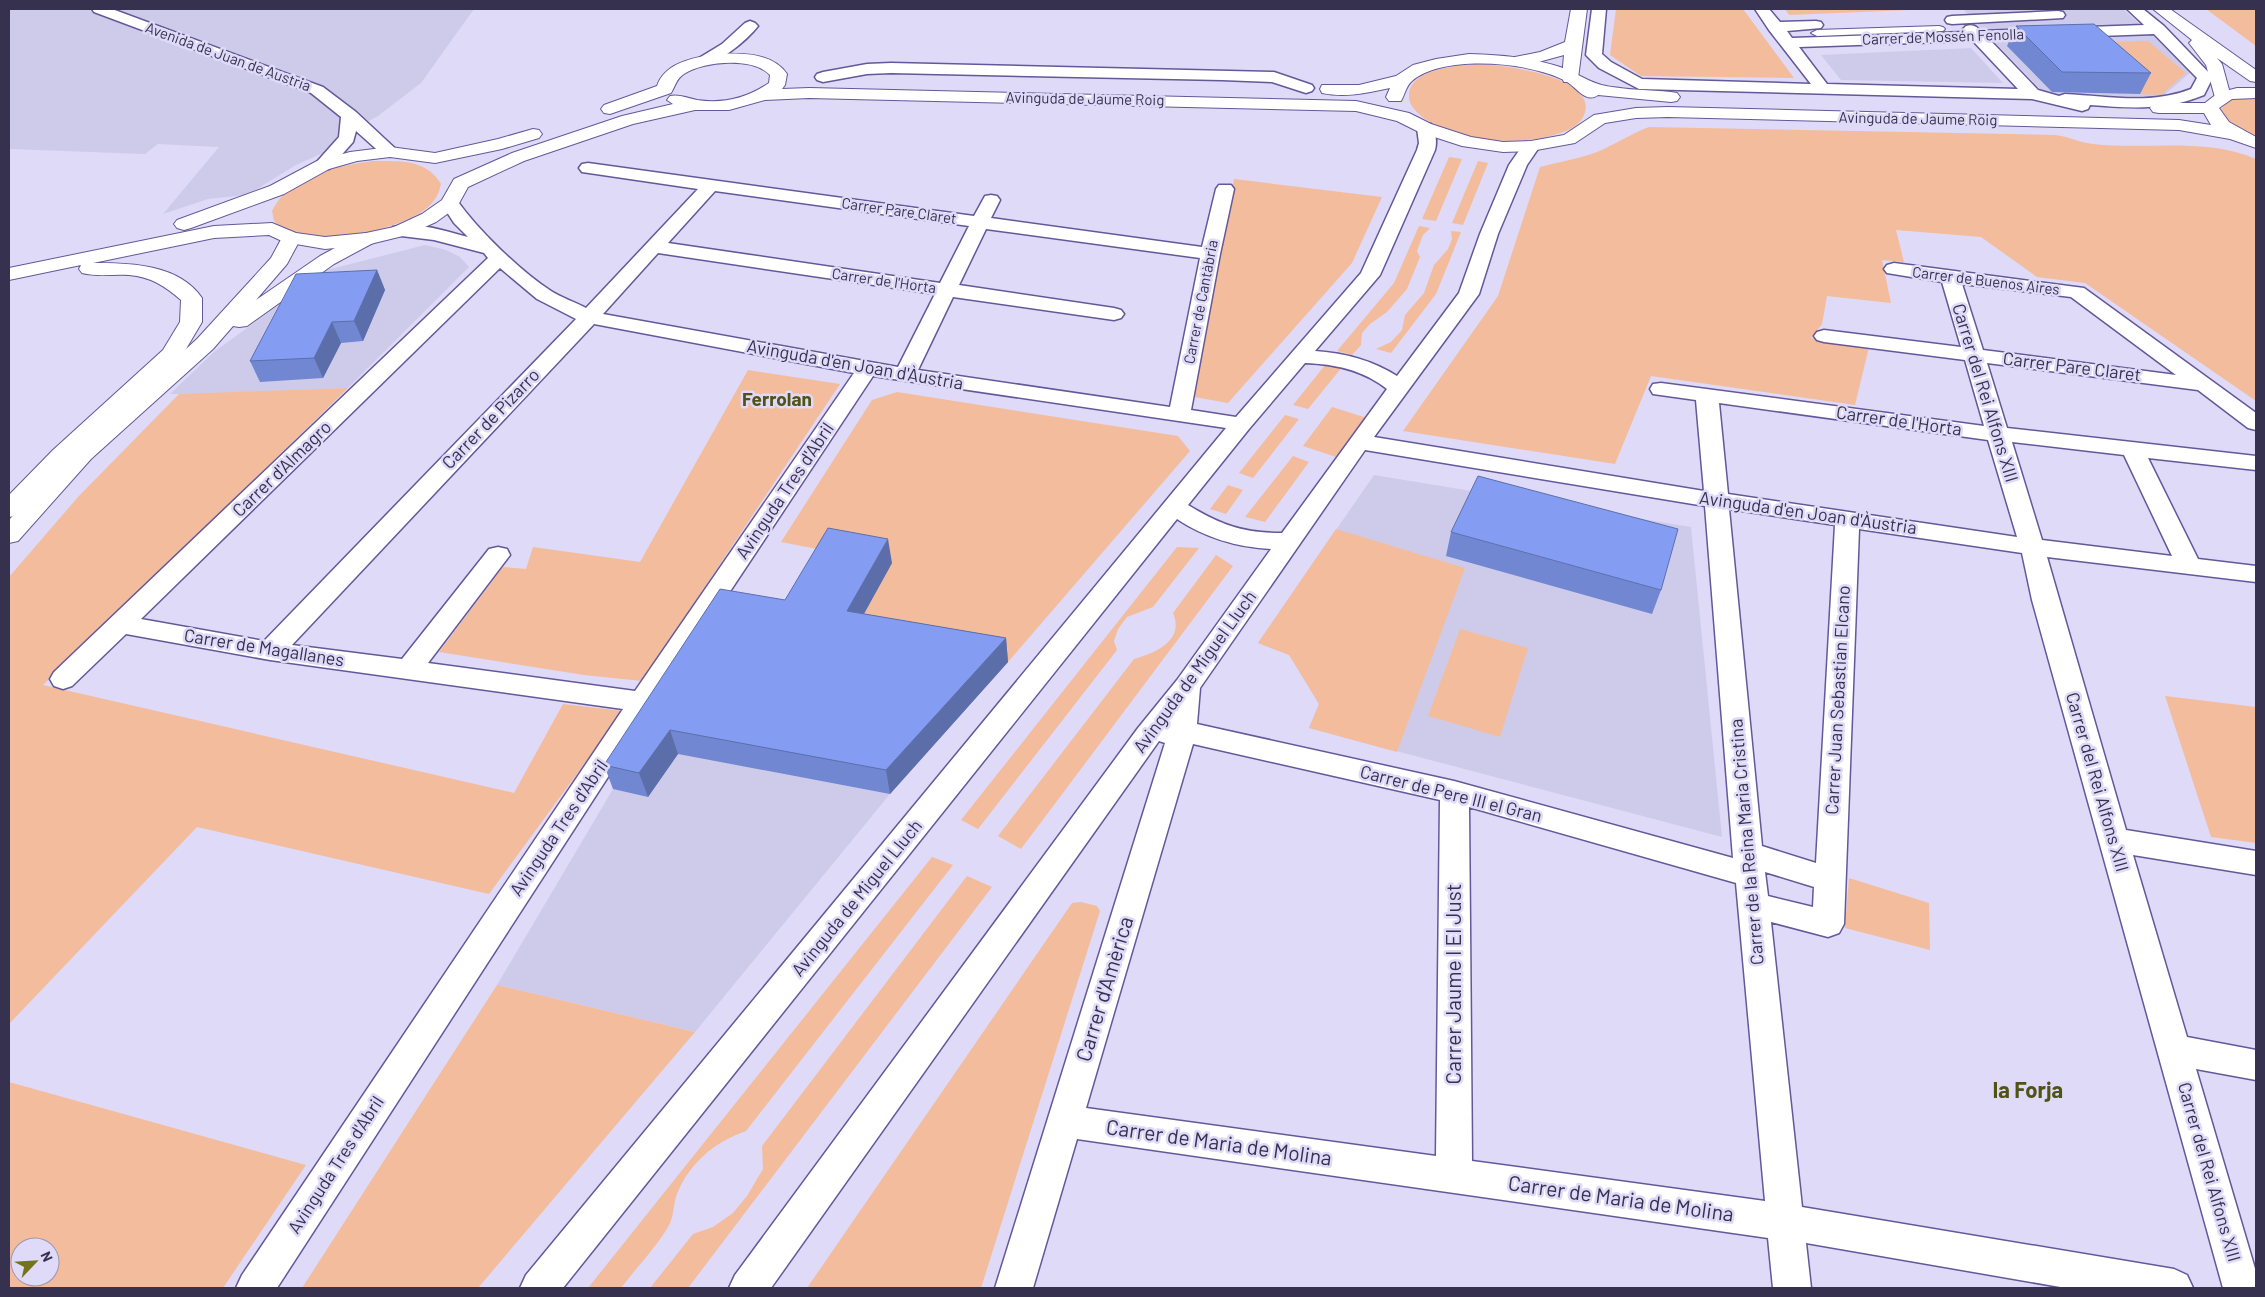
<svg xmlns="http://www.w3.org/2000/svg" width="2265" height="1297" viewBox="0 0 2265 1297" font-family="Barlow,sans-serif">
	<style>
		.built { fill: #cecbea }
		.green { fill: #f3bc9d; fill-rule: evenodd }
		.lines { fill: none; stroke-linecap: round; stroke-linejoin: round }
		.pedestrian-casing { stroke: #645899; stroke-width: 2 }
		.minor-casing { stroke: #645899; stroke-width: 3 }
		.tertiary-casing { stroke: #645899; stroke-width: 2 }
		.secondary-casing { stroke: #645899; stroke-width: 2 }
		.pedestrian { fill: #fff; fill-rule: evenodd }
		.minor { fill: #fff; fill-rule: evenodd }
		.tertiary { fill: #fff; fill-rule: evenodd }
		.secondary { fill: #fff; fill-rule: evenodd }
		.wall { fill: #7287d1 }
		.shaded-wall { fill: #5c6eaa }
		.building { fill: #849df3; stroke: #5c6eaa }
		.labels { text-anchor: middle; stroke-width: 5; stroke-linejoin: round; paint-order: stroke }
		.far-street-label { font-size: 15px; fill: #35314e; stroke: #dedaf8 }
		.street-label { font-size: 18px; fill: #35314e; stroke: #dedaf8 }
		.neighbourhood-label { font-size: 19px; font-weight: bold; fill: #505216; stroke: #dedaf8 }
		.near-street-label { font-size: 21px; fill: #35314e; stroke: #dedaf8 }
		.near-neighbourhood-label { font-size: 22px; font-weight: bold; fill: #505216; stroke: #dedaf8 }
	</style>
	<rect width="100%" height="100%" fill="#dedaf8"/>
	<path class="built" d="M9,9H474L421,83L378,116L336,139L323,153L296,165L247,195L208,199L163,214L219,147L158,144L145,154L9,149Z
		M1963,9H2123L2192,71L2162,97L2045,94Z
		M1971,48L2003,83L1841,80L1821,55Z
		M425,245L446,250L460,257L469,267L348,388L202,394H170L214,352L327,270Z
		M1374,475L1691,527L1722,837L1309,728L1319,704L1290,655L1258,643Z
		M852,635L1008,662L890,794L695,1032L497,985L613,789Z"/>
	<path class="green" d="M1616,9H1743L1794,78L1641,76L1610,55Z
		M1785,9H1933L1789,15Z
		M2206,9H2256V46Z
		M2148,41L2186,73L2161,95L2140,94L2085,43Z
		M1480,64C1501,65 1600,76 1584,115C1579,128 1562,133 1550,136C1511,146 1459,141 1425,119C1417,113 1408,105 1409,95C1410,68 1461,65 1480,64Z
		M2256,97V137L2229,122L2221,109L2230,100Z
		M1649,127L2055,135C2068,136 2080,143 2093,144C2146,150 2206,137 2256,159V401L2085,283L2037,277L1981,237L1896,230L1904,262L1882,260L1891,303L1827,296L1822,324L1811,338L1869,347L1855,405L1651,376L1615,464L1403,431L1498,296L1540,167C1558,162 1579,159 1597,152C1616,144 1630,134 1649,127Z
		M1449,157L1462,159L1436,221L1422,219Z
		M372,161C398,161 426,158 441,184C439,193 436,200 428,207C403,230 298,255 275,222C273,220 273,214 272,211C290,174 335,167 372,161Z
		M1478,161L1488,163L1463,225L1452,223Z
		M1234,179L1382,197L1352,263L1228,403L1194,397Z
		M1419,226L1430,228L1423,235L1417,251L1420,257L1407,289L1387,312L1370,324L1362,333L1361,345L1352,355L1337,351L1394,283Z
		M1451,231L1461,232L1436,294L1391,353L1376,349L1391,342L1402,330L1405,315L1424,293L1434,265L1448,249L1452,239Z
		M1326,364L1343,366L1308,409L1293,405Z
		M748,370L840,384L642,681L584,675L439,652L503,567L526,569L533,547L640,562Z
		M348,388L43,685L514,793L563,704L623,711L489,894L197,827L9,1024V577L78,497L179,394Z
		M897,392L1178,436L1190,451L1008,662L852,635L833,552L781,542L872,400Z
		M1332,407L1367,418L1339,458L1303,446Z
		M1285,415L1299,419L1253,478L1239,473Z
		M1293,456L1309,462L1265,522L1245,517Z
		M1228,485L1243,490L1226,514L1210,509Z
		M1336,529L1465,568L1397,752L1309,728L1319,704L1289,655L1258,643Z
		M1177,547L1199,548L1153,607L1127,617L1118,629L1114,641L1117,650L978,829L961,820Z
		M1216,555L1233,566L1021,849L998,836L1134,659C1156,653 1185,640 1173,613Z
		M1460,629L1528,648L1500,737L1428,716Z
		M2165,696L2256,707V843L2211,837Z
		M932,857L953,865L746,1131C715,1142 690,1162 677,1194C673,1204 674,1218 668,1227C655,1249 636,1268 621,1288H588Z
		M967,876L992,887L688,1288H650L693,1234L713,1227L733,1213L747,1196L763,1169L762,1146Z
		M1849,878L1929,903L1930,950L1845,928Z
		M1081,902L1097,906L1100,911L981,1288H807L1072,903Z
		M497,985L695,1032L478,1288H302Z
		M9,1082L306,1165L223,1288H9ZM20,1247H50V1277H20Z"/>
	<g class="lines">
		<defs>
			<path id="pedestrian" d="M1939,26L1943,27L1945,29L1943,31L1817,36L1811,33L1817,30Z"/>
			<path id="minor" d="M92,9H112L323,87L356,112L399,152L396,156H384L356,131L353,142L329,169H317L314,165L339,137L341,117L311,93L94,12Z
				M1592,9H1606L1602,54L1611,62L1642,79L1811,84L1769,30L1755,9H1769L1780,22L1816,21L1821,22L1823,25L1821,28L1787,31L1792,38L1965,32L1963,29L1966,26C1973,24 1976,26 1981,31L2144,25L2127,9H2143L2164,26L2213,77L2204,95C2166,111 2129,108 2090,105L2088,109L2082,111L2032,99L1639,89L1599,68L1586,55ZM2154,34L2197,78L2191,89C2151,105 2107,96 2065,94L2059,96L2038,90L1990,40ZM1973,41L2018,89L1827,84L1799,47Z
				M2058,11L2063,12L2065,15L2063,18L1952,24L1947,23L1945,20L1947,17L1952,16Z
				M750,21L755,23L758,26C748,39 715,68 699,64L697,61L699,58L722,44L745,23Z
				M891,63L1274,72L1312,85L1314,88L1312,91L1306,93L1272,82L1222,80L891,73L867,74L823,82L817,80L815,77L817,74L823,72L867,64Z
				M1425,123L1431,124C1436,132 1437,142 1435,150L1380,275L1315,351C1344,353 1372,360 1397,376L1459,293L1480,234L1509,165L1525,142H1537L1540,146L1527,165L1498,234L1479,294L1374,437L1704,491L1696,400L1653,394L1650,389L1653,384L1661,383L1984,426L1965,360L1824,342L1817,340L1814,336L1817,332L1824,330L1961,347L1942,282L1887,273L1884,269L1887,265L1894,263L2084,288L2256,413V430L2248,428L2198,390L1987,363L2007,428L2256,456V470L2148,458L2198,559L2256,566V582L2047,557L2126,830L2256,851V875L2133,855L2187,1037L2256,1050V1080L2196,1069L2256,1272V1288H2223L2032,600L2022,553L1859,529L1844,924L1839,933L1828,937L1771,922L1802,1207L2174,1269L2187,1275L2193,1288H2066L1806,1243L1811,1288H1773L1768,1238L1077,1139L1033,1288H995L1165,743L1159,741L771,1288H729L735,1275L1138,728L1177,680L1271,549C1236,547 1206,538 1177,519L563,1288H520L526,1275L1226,428L873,376L652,709L277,1288H236L242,1275L623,709L270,660L126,634L72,686L63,689L54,686L50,679L54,672L488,258L484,253L434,240L393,235L391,231L393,227C417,221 445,231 468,237L454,223L441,203L444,199L450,198L456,199C477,229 520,271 551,291C562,298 575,302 586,308L698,189L582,172L579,168L582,164L588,163L974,216L985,196L991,195L997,196L1000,200L991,218L1202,247L1216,189L1219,185H1231L1234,189L1220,254L1191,410L1236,417L1361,273L1417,150L1419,143L1417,128L1419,124ZM715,191L969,226L940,283L668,243ZM986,229L1200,258L1170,407L918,370L953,297L1114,320L1121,318L1124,314L1121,310L1114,308L959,285ZM658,253L935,294L898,367L603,314ZM500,268L537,299L576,319L264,641L141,619ZM1962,284L2071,297L2176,375L1983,350ZM594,324L854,373L635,691L428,663L510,555L507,549L498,547L489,549L402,659L292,645ZM1305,363C1335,364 1363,370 1387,389L1282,533C1243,533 1221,525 1188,505L1249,429ZM1719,403L1988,440L2017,537L1728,494ZM2012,442L2124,455L2172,556L2042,540ZM1365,450L1705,506L1733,858L1454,781L1197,724L1200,688ZM1729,509L1835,525L1816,863L1762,846ZM1193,744L1440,800L1436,1156L1086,1108ZM1469,807L1736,883L1765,1201L1472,1161ZM1765,872L1814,887L1813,907L1768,896Z"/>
			<path id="tertiary" d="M1571,9H1587L1578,78L1576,82H1564L1562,78L1564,55L1531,64H1510L1508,61L1510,58L1540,52L1565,42Z
				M2153,9H2170L2256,70V82L2250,81L2217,58L2222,64L2231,97L2228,101H2216L2206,65L2189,43L2192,40Z
				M291,232L298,234L301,238L287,264L256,300L320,256L359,235L366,233L373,235L376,239L373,243L334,264L247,326L239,327L233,326L213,349L91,459L18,541L9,543V520L75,449L197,339L271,258L284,234Z"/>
			<path id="secondary" d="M715,54C740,53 772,52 787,74L785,85L782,89L809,88L1356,101L1409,113L1431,124L1471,137L1503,142L1531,141L1564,135L1594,115L1636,108L1668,107L2179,120L2211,125L2204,113H2159L2153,112L2150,108L2153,104L2159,103H2205L2218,93L2237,88H2256V98L2232,99L2219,108L2229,122L2256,137V148L2230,139L2179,130L1668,117L1636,118L1605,123L1575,143L1531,151L1503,152L1462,146L1419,132L1397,121L1356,111L809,98L765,100L729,110H695L633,124L524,161L468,187L457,207L436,222L407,235L366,245L325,249L284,242L269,235L214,238L93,263C130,263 179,264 202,298V322L180,359L69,460L18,515L9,517V495L53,450L163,350L180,322L181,300C165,286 151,277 129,275C113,274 97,277 82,273L79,269L81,265L9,280V268L214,226L272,223L296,233L325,237L366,233L394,227L422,214L442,200L454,179L512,153L622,116L673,104L667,100L670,96C679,94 688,98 697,100C724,104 747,98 769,83L770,75C753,57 704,61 684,74C676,79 676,85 671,93L610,114L604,113L601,109L604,105L657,86C665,62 694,58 715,54Z
				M1469,54C1500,55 1530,57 1560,67C1576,72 1589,83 1606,86C1627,90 1650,90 1671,92L1677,93L1680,97L1677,101L1671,102L1598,95C1587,103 1578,90 1570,84C1565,80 1555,76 1549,74C1514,62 1442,56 1412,81C1406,86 1405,94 1401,101H1389L1386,97L1390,88C1367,93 1345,98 1322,93L1320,89L1322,85H1359L1396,76L1413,65L1436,59Z
				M533,129L539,130L542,134L539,138L502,149L435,163L390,157L357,161L329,169L284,194L191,228L184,230L177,228L174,224L177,220L270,186L317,161L350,152L390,147L435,153L498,139Z"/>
		</defs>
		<use href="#pedestrian" class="pedestrian-casing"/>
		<use href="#minor" class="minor-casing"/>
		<use href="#tertiary" class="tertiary-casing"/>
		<use href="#secondary" class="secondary-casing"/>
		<use href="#pedestrian" class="pedestrian"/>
		<use href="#minor" class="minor"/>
		<use href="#tertiary" class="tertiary"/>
		<use href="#secondary" class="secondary"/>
	</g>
	<path class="wall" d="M2016,26L2151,73L2140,94L2052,92L2007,46Z
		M377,270L385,290L363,341L341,343L323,378L260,382L250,361Z
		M1451,532L1661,590L1652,614L1446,556Z
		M892,563L864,614L1006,638L1008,662L890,794L678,754L648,797L613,789L604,765L785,600Z"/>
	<path class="shaded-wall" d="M377,270L385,290L363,341L354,321Z
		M332,322L341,343L323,378L314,358Z
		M888,539L892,563L852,635L847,611Z
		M1006,638L1008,662L890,794L886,770Z
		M670,730L678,754L648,797L639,773Z"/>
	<path class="building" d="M2094,24L2151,73L2062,72L2016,26Z
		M377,270L354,321L332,322L314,358L250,361L296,274Z
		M1478,476L1678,529L1661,590L1451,532Z
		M828,528L888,539L847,611L1006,638L886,770L670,730L639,773L604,765L720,589L785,600Z"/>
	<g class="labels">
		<g class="far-street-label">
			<text transform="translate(1943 37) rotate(-2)" y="5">Carrer de Mossén Fenolla</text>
			<text transform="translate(228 57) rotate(20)" y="5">Avenida de Juan de Austria</text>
			<text transform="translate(1085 99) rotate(1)" y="5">Avinguda de Jaume Roig</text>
			<text transform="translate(1918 119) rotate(1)" y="5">Avinguda de Jaume Roig</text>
			<text transform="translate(899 211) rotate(8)" y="5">Carrer Pare Claret</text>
			<text transform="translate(884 281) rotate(8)" y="5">Carrer de l'Horta</text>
			<text transform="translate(1986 281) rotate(7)" y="5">Carrer de Buenos Aires</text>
			<text transform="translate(1201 302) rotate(-79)" y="5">Carrer de Cantàbria</text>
		</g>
		<g class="street-label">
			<text transform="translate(855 365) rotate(10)" y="6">Avinguda d'en Joan d'Àustria</text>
			<text transform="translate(2072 367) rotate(7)" y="6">Carrer Pare Claret</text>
			<text transform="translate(1985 393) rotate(73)" y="6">Carrer del Rei Alfons XIII</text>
			<text transform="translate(491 419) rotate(-46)" y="6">Carrer de Pizarro</text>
			<text transform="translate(1899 421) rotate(8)" y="6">Carrer de l'Horta</text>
			<text transform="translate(282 469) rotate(-44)" y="6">Carrer d'Almagro</text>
			<text transform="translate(785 491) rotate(-56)" y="6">Avinguda Tres d'Abril</text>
			<text transform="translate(1808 513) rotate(8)" y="6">Avinguda d'en Joan d'Àustria</text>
			<text transform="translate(264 648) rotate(9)" y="6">Carrer de Magallanes</text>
			<text transform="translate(1195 672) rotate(-54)" y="6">Avinguda de Miguel Lluch</text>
			<text transform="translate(1838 700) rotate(-87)" y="6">Carrer Juan Sebastian Elcano</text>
			<text transform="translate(2097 782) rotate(74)" y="6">Carrer del Rei Alfons XIII</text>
			<text transform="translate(1451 794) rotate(14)" y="6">Carrer de Pere III el Gran</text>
			<text transform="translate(559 828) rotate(-56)" y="6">Avinguda Tres d'Abril</text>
			<text transform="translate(1747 842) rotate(-95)" y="6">Carrer de la Reina Maria Cristina</text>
			<text transform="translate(857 898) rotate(-51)" y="6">Avinguda de Miguel Lluch</text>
			<text transform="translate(336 1165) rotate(-57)" y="6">Avinguda Tres d'Abril</text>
			<text transform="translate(2209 1172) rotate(74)" y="6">Carrer del Rei Alfons XIII</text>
		</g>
		<g class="neighbourhood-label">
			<text x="777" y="406">Ferrolan</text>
		</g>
		<g class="near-street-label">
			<text transform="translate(1454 984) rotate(-90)" y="7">Carrer Jaume I El Just</text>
			<text transform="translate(1105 989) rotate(-73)" y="7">Carrer d'Amèrica</text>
			<text transform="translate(1219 1143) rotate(8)" y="7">Carrer de Maria de Molina</text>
			<text transform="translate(1621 1199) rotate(8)" y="7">Carrer de Maria de Molina</text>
		</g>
		<g class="near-neighbourhood-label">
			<text x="2028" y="1098">la Forja</text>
		</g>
	</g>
	<rect width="2265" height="1297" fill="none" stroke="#35314e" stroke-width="20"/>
	<g transform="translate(35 1262) rotate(65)"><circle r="24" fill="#dedaf8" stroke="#9a96b4"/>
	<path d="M0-4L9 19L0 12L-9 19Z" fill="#72741b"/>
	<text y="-8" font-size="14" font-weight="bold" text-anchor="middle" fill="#35314e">N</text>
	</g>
</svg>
